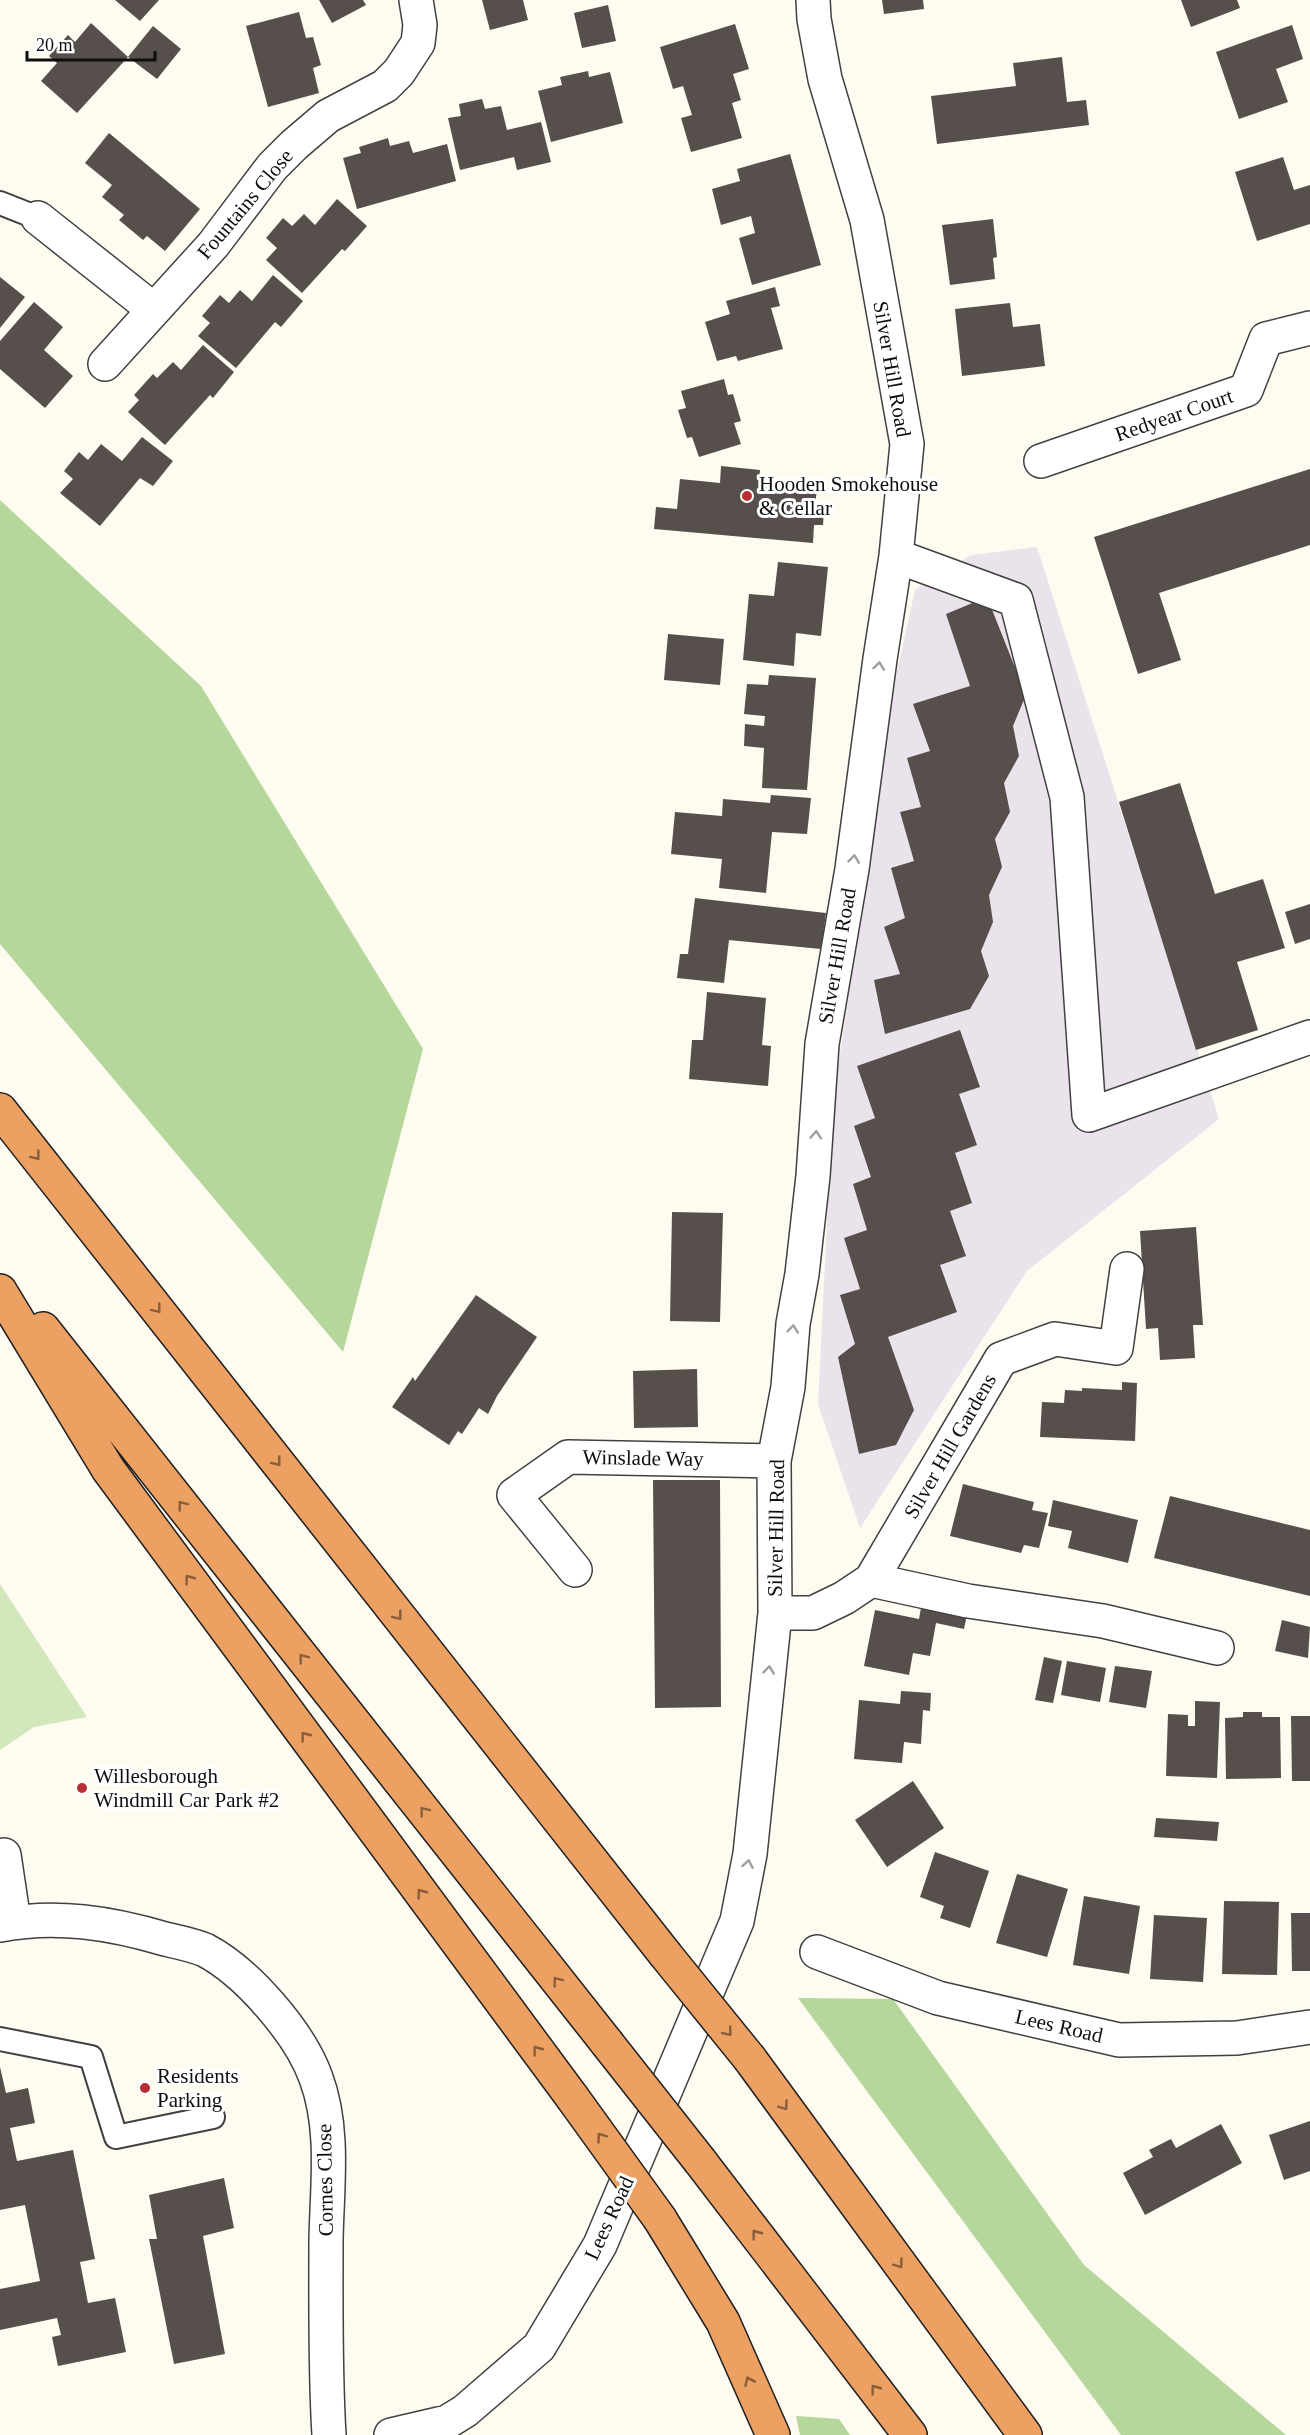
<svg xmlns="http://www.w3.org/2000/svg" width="1310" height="2435" viewBox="0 0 1310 2435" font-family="Georgia,serif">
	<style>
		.industrial { fill: #ebe3ec }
		.green { fill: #d2e7bc }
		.forest { fill: #b6d79c }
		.building { fill: #564f4b }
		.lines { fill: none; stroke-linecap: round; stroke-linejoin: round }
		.lane-casing { stroke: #414141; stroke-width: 26 }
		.street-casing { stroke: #414141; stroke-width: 36 }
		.highway-casing { stroke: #1f1f1f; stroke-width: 36 }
		.lane { stroke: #fff; stroke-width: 22 }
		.street { stroke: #fff; stroke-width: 33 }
		.highway { stroke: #eca061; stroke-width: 33 }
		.highway-bridge-casing { stroke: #1f1f1f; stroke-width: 36; stroke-linecap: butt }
		.highway-bridge { stroke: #eca061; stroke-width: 33 }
		.oneway { stroke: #9f9f9f }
		.oneway2 { stroke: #885e3c }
		.poi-dot { fill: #b72e35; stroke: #fff; stroke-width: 2 }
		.labels { text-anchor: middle; stroke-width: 6; stroke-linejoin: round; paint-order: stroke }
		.street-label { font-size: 21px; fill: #0e0e0e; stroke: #fff }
		.poi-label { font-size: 21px; fill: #0e0e0e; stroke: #fff; text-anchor: start }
	</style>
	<rect width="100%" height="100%" fill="#fefbf0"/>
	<path class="industrial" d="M1037,547L1219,1119L1027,1271L860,1528L818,1404L833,1101L896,676L915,590L971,555Z"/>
	<path class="green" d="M0,1584L87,1717L34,1727L0,1750Z"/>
	<path class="forest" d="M0,500L201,686L423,1049L343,1352L0,944Z
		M798,1998L893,1999L1084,2265L1286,2435H1121Z
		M796,2416L839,2419L850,2435H800Z"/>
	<path class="building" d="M115,0H159L140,21Z
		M319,0H363L366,5L332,23Z
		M482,0H523L528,20L490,30Z
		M882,0H923L924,9L884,14Z
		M1181,0H1237L1240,8L1191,27Z
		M608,5L616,41L582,48L574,13Z
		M299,12L306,38L313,37L321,65L313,68L319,93L268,107L246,26Z
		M91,23L128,57L77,113L41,81L57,63L49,56L68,35L75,42Z
		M735,24L749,69L733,74L741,100L732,103L742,138L691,152L681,118L692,115L683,86L673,89L660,47Z
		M1292,25L1303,59L1276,69L1288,102L1239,119L1216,52Z
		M153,26L181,49L157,79L128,57Z
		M1062,57L1067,102L1086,100L1089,125L937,144L931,96L1016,86L1013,63Z
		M588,71L589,77L610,72L623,123L551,142L538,91L562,85L560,77Z
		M482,99L485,109L501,106L507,130L541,122L551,162L517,170L514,157L460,170L448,118L461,116L459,104Z
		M109,133L200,209L165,251L147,236L143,240L119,220L124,215L102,197L112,185L85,163Z
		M388,138L390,146L409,141L413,153L447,144L456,181L357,209L343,158L361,153L359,147Z
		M790,154L821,265L752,285L739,238L755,233L751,216L721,225L712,189L740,181L737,169Z
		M1283,157L1294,190L1310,185V224L1257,241L1235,172Z
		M337,199L367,226L345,251L342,249L302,293L266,260L277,248L266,238L283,218L292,226L304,214L315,225Z
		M993,219L997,257L993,258L995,279L950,285L942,225Z
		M273,275L303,301L281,327L275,322L236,368L198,336L210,323L202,316L220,295L229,303L240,290L252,301Z
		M0,277L25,297L0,328Z
		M775,287L780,306L771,308L783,349L738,361L736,356L717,361L705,322L730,314L726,301Z
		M34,302L63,327L44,350L73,376L45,408L0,369V341Z
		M1010,303L1013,327L1040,324L1045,366L962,376L955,309Z
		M203,345L234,372L213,398L210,395L165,445L128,412L139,400L134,395L153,374L157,378L173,362L181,370Z
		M724,379L728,395L733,394L741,421L734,423L741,444L699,457L692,437L687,438L678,410L686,408L681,391Z
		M142,437L173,461L153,486L140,478L100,526L60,493L73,479L64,471L79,452L88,460L101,444L122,461Z
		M721,466L760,470L759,480L817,486L815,509L824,510L823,525H814L813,543L654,529L656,507L677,509L680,479L720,483Z
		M1310,469V545L1159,593L1181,660L1138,674L1094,537Z
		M778,562L828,567L821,636L796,633L794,666L743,660L749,594L774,596Z
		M987,597L1026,695L1013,726L1019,756L1004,783L1010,812L995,839L1002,867L989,895L993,922L981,951L989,976L970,1009L885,1034L874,980L900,974L884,927L905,918L891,868L914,861L900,812L921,807L907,758L930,751L913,704L970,686L946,614Z
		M668,634L724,639L720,685L664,680Z
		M769,675L816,678L807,790L762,788L764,748L744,746L745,724L764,726L765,716L744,714L747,684L768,685Z
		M1180,783L1215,894L1263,879L1285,948L1237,962L1258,1030L1196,1050L1119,802Z
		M771,795L811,798L807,834L772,832L766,893L719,888L722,859L671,854L675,812L722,816L723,799L770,803Z
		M695,898L826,913L821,949L729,940L724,983L677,978L680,954H688Z
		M1310,904V939L1295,944L1285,912Z
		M707,992L766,998L762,1045L771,1046L768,1086L689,1079L692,1040H703Z
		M960,1030L980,1087L959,1094L977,1145L955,1153L972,1203L950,1211L966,1256L940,1265L957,1312L888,1337L914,1410L896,1445L859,1454L838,1357L855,1344L840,1295L860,1289L844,1238L867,1230L853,1184L871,1177L854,1126L875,1118L857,1066Z
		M672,1212L723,1213L720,1322L670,1321Z
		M1196,1227L1203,1325H1193L1195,1358L1160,1360L1158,1328L1146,1329L1140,1231Z
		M476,1295L537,1337L497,1396L488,1414L479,1408L462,1434L458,1431L449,1445L392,1407L413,1377L415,1381Z
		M697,1369L698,1427L634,1428L633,1371Z
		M1122,1382L1137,1383L1135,1441L1040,1437L1042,1402L1064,1403L1065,1390L1082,1391V1388L1122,1390Z
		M653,1480H720L721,1707L655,1708Z
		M963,1484L1034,1502L1032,1510L1048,1513L1039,1548L1024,1545L1021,1553L950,1536Z
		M1170,1496L1310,1530V1596L1154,1558Z
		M1053,1500L1138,1520L1128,1563L1068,1548L1072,1531L1048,1526Z
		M922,1602L968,1610L964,1629L936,1623L930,1656L913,1653L909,1675L864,1666L875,1610L919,1619Z
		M1282,1620L1310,1627L1308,1658L1275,1651Z
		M1044,1657L1062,1661L1053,1703L1035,1700Z
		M1067,1661L1106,1668L1100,1702L1061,1695Z
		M1115,1666L1152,1671L1146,1708L1109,1702Z
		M901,1691L931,1693L930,1711L923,1710L921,1744L904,1742L902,1763L854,1759L859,1700L900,1704Z
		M1195,1701L1220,1702L1217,1778L1166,1776L1168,1714L1188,1715V1726H1195Z
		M1243,1712H1262V1717H1280L1281,1778L1226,1779L1225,1718L1243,1717Z
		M1291,1716H1310V1781H1292Z
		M913,1781L944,1828L887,1867L855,1820Z
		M1156,1818L1219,1822L1217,1841L1154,1837Z
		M935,1852L989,1871L970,1928L940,1918L944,1906L920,1897Z
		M1017,1874L1068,1889L1047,1957L996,1943Z
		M1084,1896L1140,1906L1129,1974L1073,1965Z
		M1224,1901L1279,1902L1277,1975L1222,1974Z
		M1291,1913H1310V1971H1292Z
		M1154,1915L1207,1918L1203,1982L1150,1979Z
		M0,2067L6,2093L28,2088L35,2123L10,2128L17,2161L73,2150L95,2259L80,2262L88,2303L115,2298L126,2352L58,2366L52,2337L61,2335L57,2318L0,2330V2289L40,2281L25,2205L0,2210Z
		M1310,2121V2171L1284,2180L1269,2135Z
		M1221,2124L1242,2163L1145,2215L1123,2173L1153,2157L1149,2150L1171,2139L1176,2148Z
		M224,2178L234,2228L203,2236L225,2354L174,2364L149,2239H157L149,2195Z"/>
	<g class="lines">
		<defs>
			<path id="lane" d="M0,203L38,218
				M0,2039L91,2057L116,2137L213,2117"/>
			<path id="street" d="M38,218L154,310
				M105,364L213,245L272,167L294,145L328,116L385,86L399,72L418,43L420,25L416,0
				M1041,461L1246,390L1266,339L1310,328
				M896,556L1016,600L1067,797L1089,1115L1310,1037
				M575,1570L514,1495L568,1457L774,1461
				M871,1580L968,1601L1103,1621L1217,1648
				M775,1613H813L844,1598L871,1580L1001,1359L1055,1339L1116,1348L1127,1269
				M4,1855L14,1922
				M0,1925C56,1914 111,1923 165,1939C178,1942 193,1945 205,1950C247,1972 300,2033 316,2078C335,2129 327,2187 326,2240C326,2305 325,2370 329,2435
				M817,1952L938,1998L1119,2040L1237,2038L1310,2027
				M391,2435L447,2422L465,2411L539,2347L600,2245L737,1921L750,1854L775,1613L774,1461L788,1387L793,1324L802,1274L813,1176L822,1044L852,869L880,659L896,556L907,444L867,220L825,79L814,19L813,0"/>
			<path id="highway" d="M0,1110L665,1954
				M0,1291L108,1469L572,2097
				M43,1329L607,2043
				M750,2059L1025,2435
				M700,2161L910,2435
				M660,2219L723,2322L773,2435"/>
		</defs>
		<use href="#lane" class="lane-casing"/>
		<use href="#street" class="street-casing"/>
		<use href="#highway" class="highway-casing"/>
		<use href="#lane" class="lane"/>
		<use href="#street" class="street"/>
		<use href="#highway" class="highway"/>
		<defs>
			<path id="highway-bridge" d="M665,1954L750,2059
				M607,2043L700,2161
				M572,2097L660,2219"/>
		</defs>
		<use href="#highway-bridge" class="highway-bridge-casing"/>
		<use href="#highway-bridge" class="highway-bridge"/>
	</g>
	<defs><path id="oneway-chevron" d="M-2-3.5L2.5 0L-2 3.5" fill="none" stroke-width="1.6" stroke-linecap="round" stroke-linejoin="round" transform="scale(1.5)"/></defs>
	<g class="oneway">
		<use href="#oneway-chevron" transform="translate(879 666) rotate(-82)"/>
		<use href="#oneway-chevron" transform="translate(854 859) rotate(-83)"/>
		<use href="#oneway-chevron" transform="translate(816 1135) rotate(-86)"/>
		<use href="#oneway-chevron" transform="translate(793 1329) rotate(-84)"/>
		<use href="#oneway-chevron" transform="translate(769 1670) rotate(-84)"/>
		<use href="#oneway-chevron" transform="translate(748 1864) rotate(-80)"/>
	</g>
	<g class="oneway2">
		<use href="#oneway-chevron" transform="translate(36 1156) rotate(52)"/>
		<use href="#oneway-chevron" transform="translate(157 1309) rotate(52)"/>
		<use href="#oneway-chevron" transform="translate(277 1462) rotate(52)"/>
		<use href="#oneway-chevron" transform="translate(182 1505) rotate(-128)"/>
		<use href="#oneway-chevron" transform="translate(189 1579) rotate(-127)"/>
		<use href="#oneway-chevron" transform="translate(398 1616) rotate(52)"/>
		<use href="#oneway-chevron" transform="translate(303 1658) rotate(-128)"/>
		<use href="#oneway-chevron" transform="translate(305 1736) rotate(-127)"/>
		<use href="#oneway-chevron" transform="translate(424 1811) rotate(-128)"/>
		<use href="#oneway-chevron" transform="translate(421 1893) rotate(-127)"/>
		<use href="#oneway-chevron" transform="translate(557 1981) rotate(-128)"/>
		<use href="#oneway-chevron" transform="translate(728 2032) rotate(51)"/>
		<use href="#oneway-chevron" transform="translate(537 2050) rotate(-127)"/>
		<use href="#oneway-chevron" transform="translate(784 2106) rotate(54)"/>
		<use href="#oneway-chevron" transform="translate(601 2137) rotate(-126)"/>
		<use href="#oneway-chevron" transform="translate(756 2234) rotate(-127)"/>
		<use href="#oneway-chevron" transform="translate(899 2264) rotate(54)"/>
		<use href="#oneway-chevron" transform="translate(749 2381) rotate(-114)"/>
		<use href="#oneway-chevron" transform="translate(875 2389) rotate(-127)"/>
	</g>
	<g class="poi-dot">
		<circle cx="747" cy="496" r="6"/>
		<circle cx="82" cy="1788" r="6"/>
		<circle cx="145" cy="2088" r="6"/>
	</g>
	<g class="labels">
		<g class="street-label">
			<text transform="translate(245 204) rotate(-50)" y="7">Fountains Close</text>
			<text transform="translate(892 369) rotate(80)" y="7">Silver Hill Road</text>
			<text transform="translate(1174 415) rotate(-19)" y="7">Redyear Court</text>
			<text transform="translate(837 956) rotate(-80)" y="7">Silver Hill Road</text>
			<text transform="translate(950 1446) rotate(-60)" y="7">Silver Hill Gardens</text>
			<text transform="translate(643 1458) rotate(1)" y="7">Winslade Way</text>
			<text transform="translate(776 1528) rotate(-89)" y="7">Silver Hill Road</text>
			<text transform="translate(1059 2026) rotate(13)" y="7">Lees Road</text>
			<text transform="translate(325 2180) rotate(-91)" y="7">Cornes Close</text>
			<text transform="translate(609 2218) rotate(-65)" y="7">Lees Road</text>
		</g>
		<g class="poi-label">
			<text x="759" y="491">Hooden Smokehouse<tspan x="759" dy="24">&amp; Cellar</tspan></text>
			<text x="94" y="1783">Willesborough<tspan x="94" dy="24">Windmill Car Park #2</tspan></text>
			<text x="157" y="2083">Residents<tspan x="157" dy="24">Parking</tspan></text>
		</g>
	</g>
	<path d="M27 51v9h128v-9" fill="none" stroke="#0e0e0e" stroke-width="3"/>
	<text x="36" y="51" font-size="18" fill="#0e0e0e" stroke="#ffffff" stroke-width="4.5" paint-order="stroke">20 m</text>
</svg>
